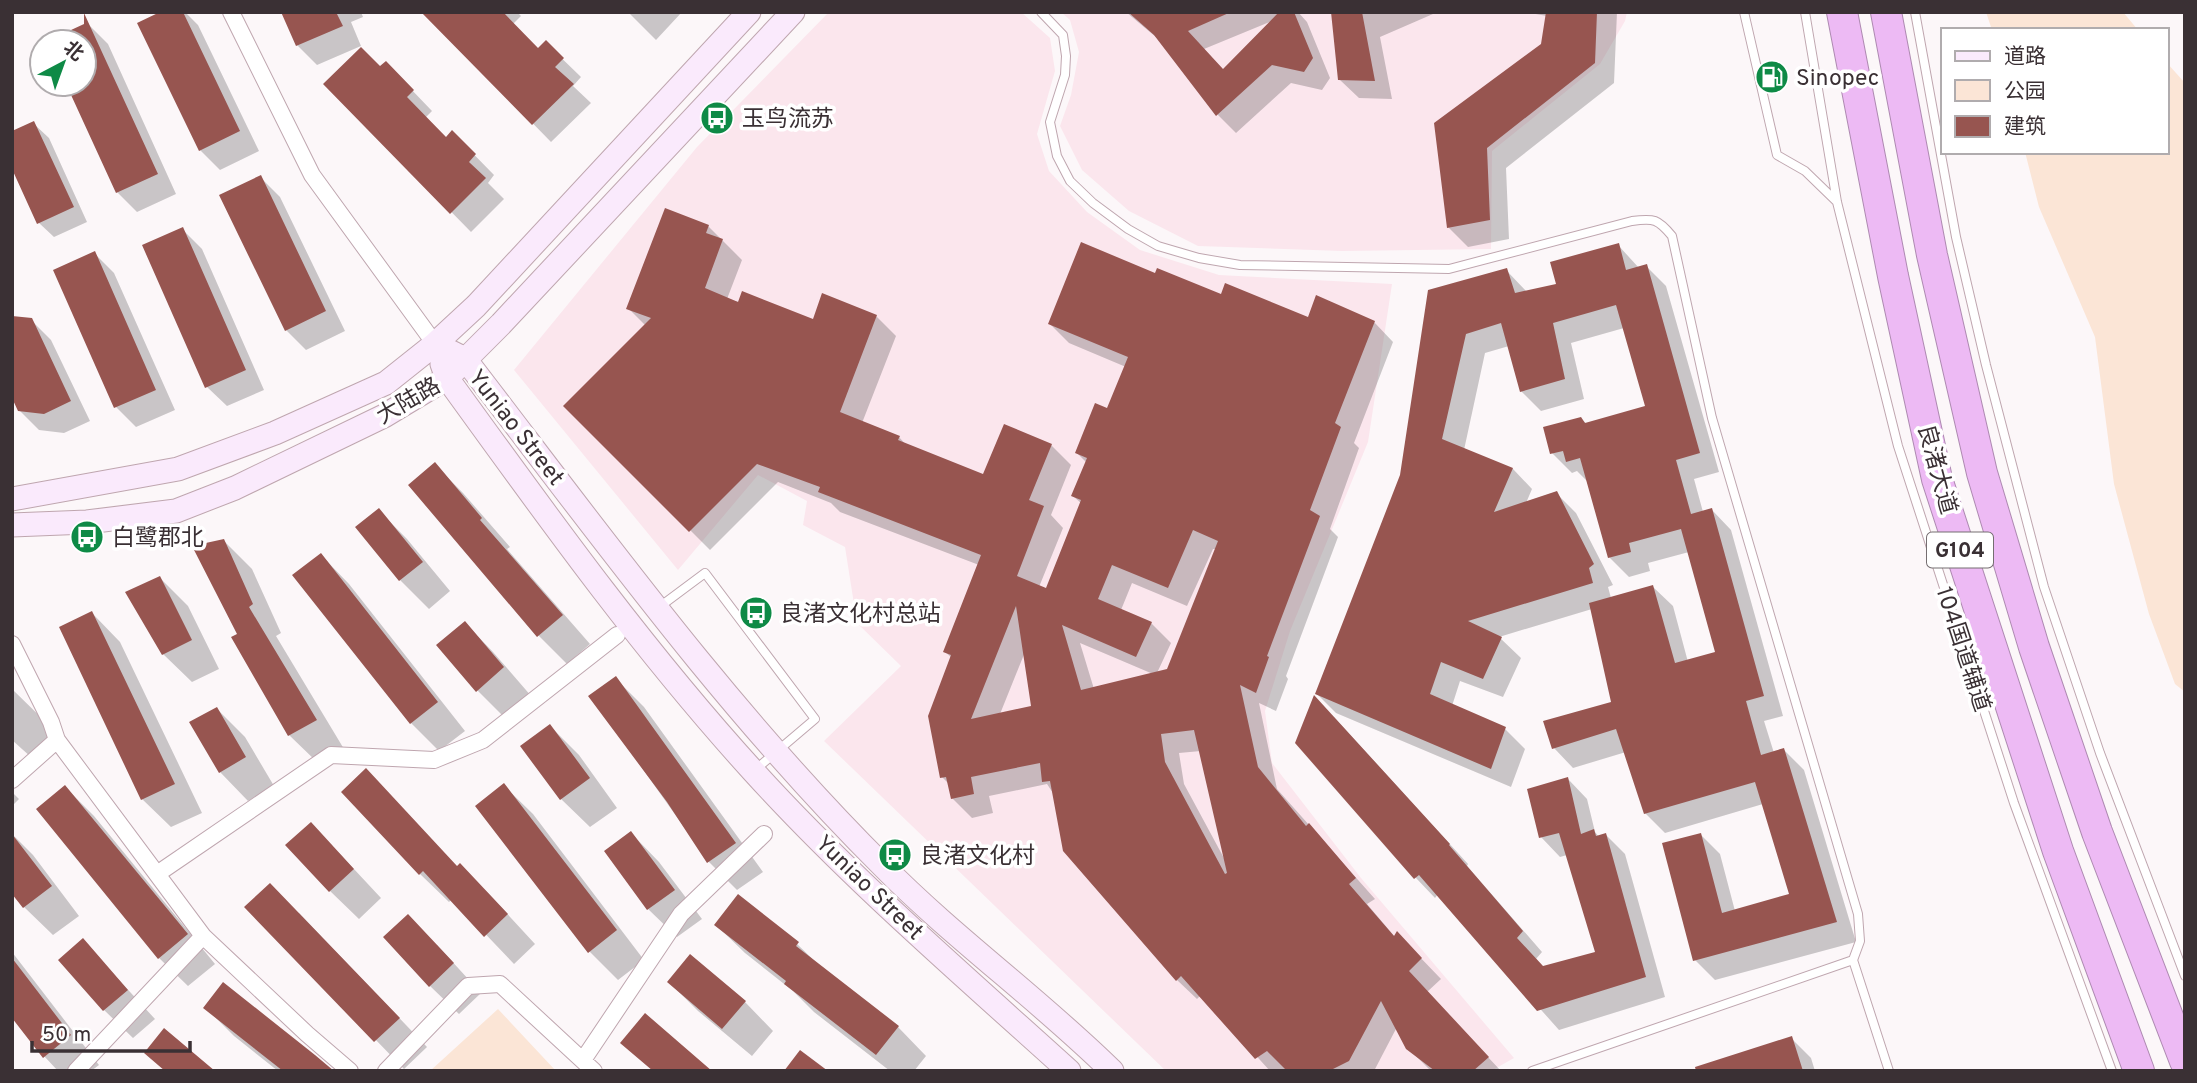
<svg xmlns="http://www.w3.org/2000/svg" width="2197" height="1083" viewBox="0 0 2197 1083" font-family="Overpass,'Noto Sans SC',sans-serif">
	<style>
		.built { fill: #fbe6ed }
		.green { fill: #fbe5d6 }
		.shadow { fill: #0003; fill-rule: evenodd }
		.building { fill: #975550; fill-rule: evenodd }
		.lines { fill: none; stroke-linecap: round; stroke-linejoin: round }
		.lane-casing { stroke: #bfa6af; stroke-width: 10 }
		.street-casing { stroke: #bfa6af; stroke-width: 18 }
		.secondary-casing { stroke: #bfa6af; stroke-width: 25 }
		.highway-casing { stroke: #ae8ab1; stroke-width: 32 }
		.lane { stroke: #fff; stroke-width: 8 }
		.street { stroke: #fff; stroke-width: 16 }
		.secondary { stroke: #faeafc; stroke-width: 23 }
		.highway { stroke: #edbaf4; stroke-width: 30 }
		.labels { text-anchor: middle; stroke-width: 7; stroke-linejoin: round; paint-order: stroke }
		.shield { fill: #fff; stroke: #756e71; stroke-width: 2 }
		.shield-label { font-size: 21px; font-weight: bold; fill: #3a3034 }
		.poi-label { font-size: 23px; fill: #3a3034; stroke: #fff; text-anchor: start }
		.street-label { font-size: 23px; fill: #3a3034; stroke: #fff }
	</style>
	<rect width="100%" height="100%" fill="#fcf7f9"/>
	<path class="built" d="M829,12H1021L1050,38L1055,71L1037,134L1049,171L1087,212L1140,250L1219,275L1392,284L1368,442L1290,631L1265,711L1272,763L1361,878L1514,1058L1491,1071H1166L824,741L901,666L857,623L845,547L803,525L807,501L758,475L678,570L514,370L697,147Z
		M1061,12H1627L1625,21L1600,64L1492,151L1491,249L1342,251L1198,246L1129,211L1082,170L1060,126L1071,95L1079,52L1070,20Z"/>
	<path class="green" d="M1986,12H2123L2138,30H1992Z
		M2167,63L2185,83V692L2175,684L2149,614L2114,484L2095,337L2039,207L2025,152H2167Z
		M498,1009L556,1071H430Z"/>
	<path class="shadow" d="M164,12H185L198,25L259,151L220,170L200,150Z
		M283,12H361L363,17L351,22L361,46L317,65L297,45Z
		M424,12H517L521,16L513,24L538,51L546,43L581,77L573,86L591,103L551,142Z
		M628,12H682L656,40Z
		M1126,12H1298L1307,22L1330,78L1322,90L1291,83L1236,133L1218,115L1163,43ZM1272,21L1224,71L1204,49Z
		M1333,12H1432L1433,14L1380,37L1392,99L1359,98L1340,80Z
		M1524,12H1617L1614,83L1506,168L1509,239L1468,247L1448,227L1436,123L1543,45L1547,16Z
		M88,24L108,44L176,194L137,212L117,192L68,84H84V42H49Z
		M386,63L432,111L425,118L446,139L452,132L494,175L488,183L504,199L471,232L326,84L380,69Z
		M34,124L49,138L87,222L54,237L39,223Z
		M260,177L280,197L345,331L306,350L286,330Z
		M708,226L742,260L727,299L814,321L876,316L896,336L862,423L899,437L907,446L984,477L1051,445L1071,465L1051,515L1063,528L1039,587L1047,590L1082,504L1073,496L1087,463L1077,453L1108,411L1126,367L1069,343L1050,324L1156,275L1222,297L1309,319L1374,322L1393,342L1354,443L1359,448L1330,529L1338,537L1286,676L1288,679L1276,711L1259,703L1277,789L1375,899L1367,904L1395,937L1416,953L1441,979L1427,992L1501,1071H1431L1408,1048L1397,1027L1374,1071H1270L1201,995L1197,999L1177,980L1047,784L989,796L993,813L972,818L952,798L949,784L942,777L952,658L945,652L979,565L840,512L831,503L778,482L710,550L566,406L646,326L628,308ZM1213,549H1217L1168,671L1157,673L1171,643L1151,623L1121,610L1132,583L1187,606ZM1080,643L1153,674L1094,689ZM1025,652L1033,707L1000,714ZM1201,751L1225,860L1184,784L1179,753Z
		M182,229L202,249L264,390L227,406L207,387Z
		M1618,245L1639,268L1646,266L1666,286L1719,472L1694,479L1703,512L1712,510L1731,530L1783,716L1764,721L1774,753L1784,750L1804,770L1856,942L1715,980L1695,960L1701,835L1720,854L1735,911L1791,895L1763,804L1665,833L1645,813L1626,752L1573,768L1554,748L1613,703L1592,609L1499,637L1521,658L1503,697L1460,681L1452,706L1505,729L1525,749L1511,787L1336,713L1317,694L1402,476L1430,291L1506,270L1527,292L1558,285ZM1624,328L1647,407L1587,424L1581,419L1552,453L1572,473L1577,471L1587,481L1609,557L1629,577L1650,571L1648,563L1689,552L1717,654L1688,662L1673,606L1653,587L1611,598L1608,587L1613,585L1576,513L1556,493L1526,503L1532,489L1513,469L1464,450L1485,353L1509,346L1521,391L1541,411L1584,399L1571,343Z
		M95,254L114,273L175,410L136,427L116,407Z
		M31,320L51,340L90,421L64,433L39,430L19,410Z
		M435,465L463,493L510,547L507,549L590,644L567,664L539,636L410,486Z
		M378,510L407,539L450,591L429,609L400,580L357,527Z
		M224,541L252,569L281,633L276,636L344,749L318,763L289,735L240,635Z
		M321,555L349,584L465,731L439,751L411,723Z
		M160,578L188,606L219,669L192,682L163,654Z
		M92,613L120,642L202,813L171,827L142,799Z
		M465,623L493,652L532,697L506,719L477,690Z
		M615,678L644,707L763,872L737,890L708,861L591,696Z
		M12,689L55,731L32,758L12,740Z
		M217,709L245,737L274,786L248,801L220,772Z
		M1334,717L1468,864L1467,866L1542,952L1536,959L1544,968L1598,953L1567,855L1560,857L1541,837L1568,779L1587,799L1595,832L1599,837L1606,835L1625,854L1665,997L1559,1030L1438,894L1435,898L1416,878L1297,743Z
		M550,726L579,755L617,808L590,827L561,799Z
		M504,786L533,814L644,960L618,980L589,951Z
		M65,787L94,816L215,964L188,986L159,958Z
		M12,792L19,799L12,806Z
		M343,792L458,867L488,893L535,944L514,964L452,899L449,902L420,874Z
		M631,833L659,862L702,919L677,937L648,909Z
		M12,834L33,855L79,916L53,935L24,907Z
		M339,853L381,898L359,919L330,891Z
		M247,907L299,913L427,1047L404,1069Z
		M716,925L797,944L825,971L898,1027L926,1056L914,1071H890L814,1012L793,991L745,953Z
		M83,941L155,1019L133,1038L104,1010Z
		M437,945L481,993L459,1014L430,986Z
		M12,952L99,1065L91,1071H58L44,1056L12,1015Z
		M669,982L745,1002L773,1031L752,1056L698,1011Z
		M205,1007L332,1071H278L234,1036Z
		M1791,1038L1811,1058L1815,1071H1690Z"/>
	<path class="building" d="M160,12H183L240,131L199,151L137,23Z
		M281,12H336L343,26L296,46Z
		M421,12H503L538,48L546,40L564,58L555,67L574,84L532,125Z
		M1128,12H1231L1188,31L1223,69L1279,12H1294L1313,58L1304,72L1272,65L1216,116L1154,35Z
		M1331,12H1362L1375,81L1338,80Z
		M1546,12H1597L1595,63L1487,148L1490,220L1447,228L1434,123L1541,44Z
		M84,13L158,174L116,193L66,84H84V42H45L84,24Z
		M361,47L380,66L386,61L414,90L407,97L446,137L452,130L476,154L469,162L486,178L450,214L323,84Z
		M34,121L74,207L37,224L12,169V131Z
		M261,175L326,311L285,331L219,195Z
		M665,208L709,225L706,233L723,239L705,288L738,302L742,291L813,319L822,293L877,315L840,412L900,436L898,440L983,474L1004,424L1052,444L1029,500L1044,506L1017,576L1046,588L1081,500L1071,496L1087,458L1075,453L1095,403L1107,408L1128,357L1048,324L1081,242L1155,273L1157,268L1221,294L1225,283L1308,317L1316,295L1375,321L1335,423L1341,427L1310,510L1320,516L1267,656L1269,657L1256,693L1240,685L1258,767L1306,826L1309,823L1356,878L1349,884L1394,936L1397,931L1422,958L1409,971L1489,1057L1473,1071H1435L1406,1049L1381,1001L1349,1061L1329,1071H1287L1267,1051L1255,1059L1181,976L1176,981L1063,851L1050,781L1042,782L1040,763L971,777L974,794L951,799L946,777L940,778L928,716L951,655L943,652L981,555L818,492L820,487L757,464L689,532L563,406L651,318L626,309ZM1193,530L1218,541L1167,669L1081,690L1062,625L1136,657L1152,622L1098,599L1112,565L1168,588ZM1016,606L1031,706L971,719ZM1194,730L1227,873L1225,874L1165,762L1161,734Z
		M183,227L246,370L205,388L142,245Z
		M1619,243L1626,270L1647,264L1700,453L1676,460L1691,514L1712,508L1764,696L1746,701L1761,755L1784,748L1837,922L1693,961L1662,843L1701,833L1722,913L1789,894L1755,782L1644,814L1616,729L1552,749L1543,721L1611,702L1589,603L1653,585L1675,663L1715,652L1681,529L1629,543L1631,552L1608,558L1580,458L1566,462L1563,451L1550,454L1543,427L1581,417L1585,423L1645,406L1616,305L1553,323L1565,379L1520,392L1501,323L1466,334L1442,439L1513,468L1494,512L1557,491L1594,564L1589,568L1593,583L1468,621L1502,637L1483,679L1441,662L1430,694L1506,727L1491,769L1315,694L1400,475L1428,290L1507,268L1515,293L1556,284L1550,262Z
		M95,251L156,390L114,408L53,270Z
		M12,316L32,318L71,401L44,414L18,411L12,398Z
		M435,462L482,518L480,520L563,615L537,637L408,485Z
		M379,508L423,562L399,581L355,527Z
		M224,539L253,604L249,607L317,720L288,736L231,637L237,634L192,546Z
		M321,553L438,702L410,724L292,575Z
		M160,576L192,640L162,655L125,592Z
		M92,611L175,784L141,800L59,627Z
		M465,621L504,667L476,692L436,645Z
		M616,676L736,843L707,863L667,802L588,696Z
		M1314,695L1450,844L1449,845L1523,931L1517,938L1543,966L1595,952L1559,833L1539,838L1527,789L1568,777L1581,834L1594,829L1596,836L1606,833L1646,977L1537,1011L1419,875L1414,879L1295,743Z
		M217,707L246,757L219,773L189,722Z
		M550,724L590,778L560,800L520,746Z
		M366,768L457,866L460,863L508,914L484,937L423,871L419,875L341,792Z
		M504,783L617,930L588,953L475,806Z
		M65,785L188,934L158,959L36,809Z
		M311,822L354,869L329,892L285,845Z
		M631,831L675,890L647,910L604,851Z
		M12,834L52,886L23,908L12,894Z
		M270,883L400,1018L374,1042L244,907Z
		M738,894L799,942L796,946L899,1026L876,1055L784,984L786,981L714,925Z
		M408,914L454,963L429,987L383,937Z
		M83,938L128,990L103,1011L58,960Z
		M690,954L746,1001L722,1029L667,982Z
		M12,958L71,1035L43,1058L12,1018Z
		M223,982L315,1055L334,1071H283L203,1008Z
		M645,1013L712,1071H653L620,1043Z
		M164,1028L215,1071H165L144,1053Z
		M1792,1036L1803,1071H1696L1695,1067Z
		M800,1050L828,1071H784Z"/>
	<g class="lines">
		<defs>
			<path id="lane" d="M1041,12L1063,35L1066,56L1065,75L1050,122L1057,156L1070,181L1093,203L1128,229L1158,246L1199,258L1240,265L1449,269L1632,221C1654,218 1658,219 1672,236L1712,418L1858,914L1860,941L1853,960L1889,1071
				M1744,12L1777,155L1805,171L1837,202
				M1805,12L1837,202L1898,446L2014,803L2112,1071
				M1915,12L1956,237L1986,365L2044,587L2100,753L2185,976
				M658,608L705,573L815,719L755,770
				M1532,1071L1853,960"/>
			<path id="street" d="M231,12L312,175L435,344
				M12,644L51,722L57,740L203,936L307,1034L350,1071
				M12,780L57,740
				M157,874L331,755L434,760L483,740L617,635
				M583,1060L681,914L764,834
				M76,1071L203,936
				M386,1071L468,986L500,984L594,1071"/>
			<path id="secondary" d="M435,344L465,359C598,532 727,711 883,866C955,939 1039,999 1112,1071
				M442,364L447,378C544,512 641,648 753,771C850,878 962,974 1069,1071
				M12,499L178,469L275,433L386,383L435,344L476,306L749,12
				M12,525L87,522L176,511L235,488L384,416L447,378L501,324L793,12"/>
			<path id="highway" d="M1842,12L1893,276L1937,479L2058,851L2139,1071
				M1886,12L1932,255L1982,473L2034,647L2097,832L2185,1061"/>
		</defs>
		<use href="#lane" class="lane-casing"/>
		<use href="#street" class="street-casing"/>
		<use href="#secondary" class="secondary-casing"/>
		<use href="#highway" class="highway-casing"/>
		<use href="#lane" class="lane"/>
		<use href="#street" class="street"/>
		<use href="#secondary" class="secondary"/>
		<use href="#highway" class="highway"/>
	</g>
	<defs>
		<symbol id="fuel-disc" viewBox="-11 -11 22 22"><circle r="9.5" fill="#0e8a46" stroke="#fff"/><path d="M-5.5-6h7V0h2V4h1.3V-2.5L3-4.5l.8-.8L6-3V5H2.5V1h-1V6h-7ZM-4.2-4.7v3.2H.2V-4.7Z" fill="#fff"/></symbol>
		<symbol id="bus-disc" viewBox="-11 -11 22 22"><circle r="9.5" fill="#0e8a46" stroke="#fff"/><path d="M-5-6H5V4H4V6H2V4H-2V6H-4V4H-5ZM-3.5-4V0h7V-4ZM-3.5 1.2v1.5H-2V1.2ZM2 1.2v1.5H3.5V1.2Z" fill="#fff"/></symbol>
	</defs>
	<g fill-rule="evenodd">
		<use href="#fuel-disc" x="1753" y="58" width="38" height="38"/>
		<use href="#bus-disc" x="698" y="99" width="38" height="38"/>
		<use href="#bus-disc" x="68" y="518" width="38" height="38"/>
		<use href="#bus-disc" x="737" y="594" width="38" height="38"/>
		<use href="#bus-disc" x="876" y="836" width="38" height="38"/>
	</g>
	<g class="labels">
		<rect class="shield" x="1927" y="532.5" width="66" height="35" rx="5"/>
		<g class="shield-label">
			<text x="1960" y="557">G104</text>
		</g>
		<g class="poi-label">
			<text x="1796" y="85">Sinopec</text>
			<text x="742" y="126">玉鸟流苏</text>
			<text x="112" y="545">白鹭郡北</text>
			<text x="780" y="621">良渚文化村总站</text>
			<text x="920" y="863">良渚文化村</text>
		</g>
		<g class="street-label">
			<text transform="translate(408 400) rotate(-30)" y="8">大陆路</text>
			<text transform="translate(517 427) rotate(52)" y="8">Yuniao Street</text>
			<text transform="translate(1938 469) rotate(75)" y="8">良渚大道</text>
			<text transform="translate(1964 649) rotate(72)" y="8">104国道辅道</text>
			<text transform="translate(870 887) rotate(44)" y="8">Yuniao Street</text>
		</g>
	</g>
	<rect width="2197" height="1083" fill="none" stroke="#3a3034" stroke-width="28"/>
	<rect x="1941" y="28" width="228" height="126" fill="#ffffff" stroke="#b0acae" stroke-width="2"/>
	<rect x="1955" y="51" width="35" height="10" fill="#faeafc" stroke="#b0acae" stroke-width="2"/>
	<text x="2004" y="63" font-size="21" fill="#3a3034">道路</text>
	<rect x="1955" y="80" width="35" height="21" fill="#fbe5d6" stroke="#b0acae" stroke-width="2"/>
	<text x="2004" y="98" font-size="21" fill="#3a3034">公园</text>
	<rect x="1955" y="116" width="35" height="21" fill="#975550" stroke="#b0acae" stroke-width="2"/>
	<text x="2004" y="133" font-size="21" fill="#3a3034">建筑</text>
	<g transform="translate(63 63) rotate(41)"><circle r="33" fill="#ffffff" stroke="#b0acae" stroke-width="2"/>
	<path d="M0-5L12 26L0 18L-12 26Z" fill="#0e8a46"/>
	<text y="-10" font-size="19" font-weight="bold" text-anchor="middle" fill="#3a3034">北</text>
	</g>
	<path d="M32 1041v10h158v-10" fill="none" stroke="#3a3034" stroke-width="3.5"/>
	<text x="42" y="1041" font-size="21" fill="#3a3034" stroke="#ffffff" stroke-width="5" paint-order="stroke">50 m</text>
</svg>
